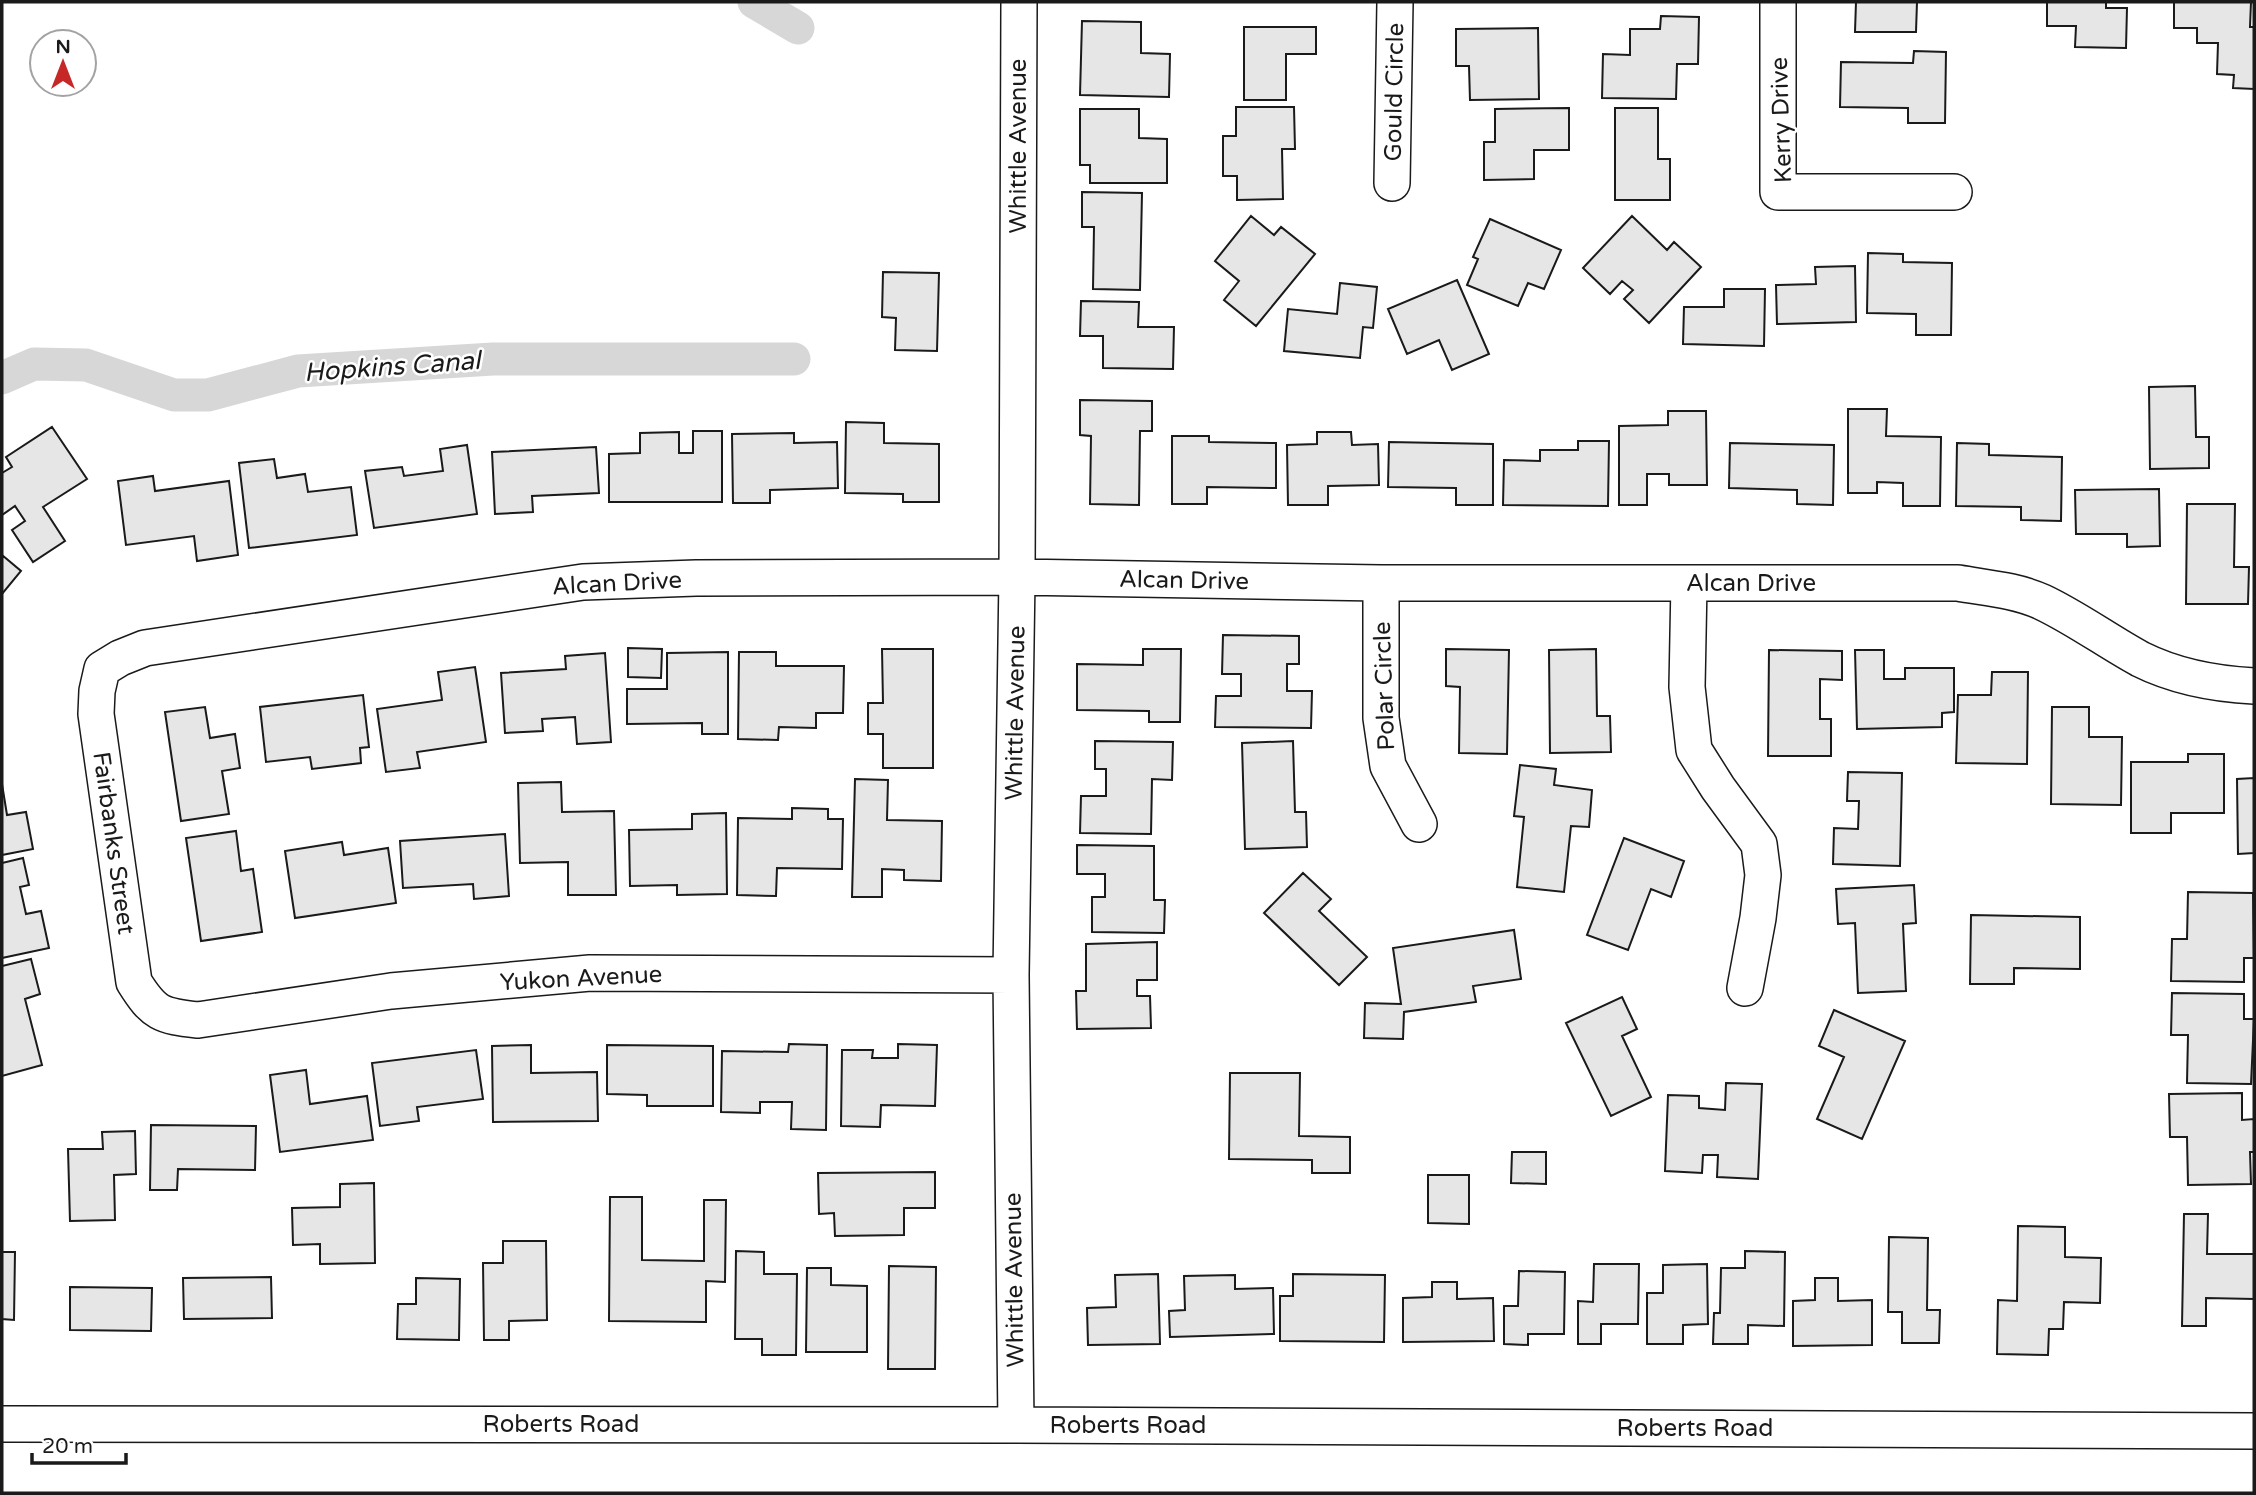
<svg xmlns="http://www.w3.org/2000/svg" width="2256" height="1495" viewBox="0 0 2256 1495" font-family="'Varela Round',sans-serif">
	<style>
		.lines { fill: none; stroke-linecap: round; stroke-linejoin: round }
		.canal { stroke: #d7d7d7; stroke-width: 33 }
		.building { fill: #e6e6e6; stroke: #1a1a1a; stroke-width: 2 }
		.minor-casing { stroke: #1a1a1a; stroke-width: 38 }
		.minor { stroke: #fff; stroke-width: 35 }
		.labels { text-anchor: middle; stroke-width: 5; stroke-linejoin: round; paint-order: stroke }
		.street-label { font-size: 24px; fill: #1a1a1a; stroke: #fff }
		.water-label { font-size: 26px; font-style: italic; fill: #1a1a1a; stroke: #fff }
	</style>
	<rect width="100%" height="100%" fill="#fff"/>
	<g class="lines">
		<path class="canal" d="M754,2L798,28
			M2,378L34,364L86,365L174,395H208L298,371L493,359H794"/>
	</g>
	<path class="building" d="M1856,2H1917L1916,32H1855Z
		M2047,2H2106V8H2127L2126,48L2075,47L2076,26H2047Z
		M2174,2H2251L2250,27H2254V89L2233,88L2234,75L2217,74L2218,43H2197V28H2174Z
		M1661,16L1699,17L1698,64H1677L1676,99L1602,98L1603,54L1630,55V29H1660Z
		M1082,21L1141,22V53L1170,54L1169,97L1080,95Z
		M1244,27H1316V54H1286V100H1244Z
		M1538,28L1539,99L1470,100L1469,66H1456V29Z
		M1914,51L1946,52L1945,123H1908V108L1840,107L1841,62L1913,63Z
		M1236,107H1294L1295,149H1282L1283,199L1237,200V176H1223V136H1236Z
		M1569,108V150H1534V179L1484,180V142H1495V109Z
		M1615,108H1658V159H1670V200H1615Z
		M1080,109H1139V138L1167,139V183H1090V165H1080Z
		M1082,192L1142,193L1140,290L1093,289L1094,227H1082Z
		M1251,216L1274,235L1281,227L1315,254L1256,326L1224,300L1239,281L1215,261Z
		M1632,216L1667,250L1674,242L1701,267L1649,323L1624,299L1633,290L1622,281L1610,294L1583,268Z
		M1490,219L1561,250L1544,289L1528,283L1518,306L1467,285L1478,259L1473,257Z
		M1868,253L1903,254V262L1952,263L1951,335H1916V314L1867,313Z
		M1855,266L1856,322L1777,324L1776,285L1816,284L1815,267Z
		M883,272L939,273L937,351L895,350L896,318L882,317Z
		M1457,280L1489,354L1452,370L1439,340L1407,354L1388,309Z
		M1340,283L1377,287L1373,328L1363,327L1360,358L1284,351L1288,309L1337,314Z
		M1724,289H1765L1764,346L1683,344L1684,307H1724Z
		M1081,301L1139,302L1138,327H1174L1173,369L1103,368V336H1080Z
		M2195,386L2196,437H2209V468L2150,469L2149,387Z
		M1080,400L1152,401V431H1140L1139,505L1090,504L1091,436L1080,435Z
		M1848,409H1887L1886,436L1941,437L1940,506H1903V483L1877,482V493H1848Z
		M1668,411H1706L1707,485H1669V474H1647V505H1619V426L1668,425Z
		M846,422L884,423V443L939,444V502H903V494L845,493Z
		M52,427L87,479L43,507L65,541L33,562L12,530L25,521L15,506L2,515V473L12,467L6,457Z
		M693,431H722V502H609V454L640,453V433L679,432V453H693Z
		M1317,432H1351L1352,445L1378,444L1379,485L1328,486V505H1288L1287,445L1317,444Z
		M794,433V443L837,442L838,488L770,490V503H733L732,434Z
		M1172,436H1209V442L1276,443V488L1207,487V504H1172Z
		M1578,441H1609L1608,506L1503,505L1504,460L1540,461V450H1578Z
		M1389,442L1493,444V505H1456V488L1388,487Z
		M1730,443L1834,445L1833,505L1797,504V490L1729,488Z
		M1957,443L1989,444V455L2062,457L2061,521L2021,520V507L1956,506Z
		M467,445L477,514L374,528L365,471L402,467L404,476L443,471L440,449Z
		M596,447L599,493L532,496L533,512L495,514L492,452Z
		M274,459L277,478L305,474L308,492L351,487L357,535L249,548L239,463Z
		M153,476L155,491L229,481L238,555L197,561L194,536L126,545L118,481Z
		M2159,489L2160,546L2127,547V534H2076L2075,490Z
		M2187,504H2235L2234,567H2249L2248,604H2186Z
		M2,555L21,571L2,594Z
		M1223,635L1299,636V664H1287V691H1312L1311,728L1215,727L1216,696H1241V674H1222Z
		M628,648L662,649L661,678L628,677Z
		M882,649H933V768H883V734H868V703H883Z
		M1143,649H1181L1180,722H1149V711L1077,710V664L1143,665Z
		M1446,649L1509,650L1507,754L1459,753L1460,687L1446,686Z
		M1596,649L1597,716H1610L1611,752L1550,753L1549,650Z
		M1769,650L1842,651V680L1820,679V719H1831V756H1768Z
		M1855,650H1884V679H1905V668H1954V712L1942,713V727L1857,729Z
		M728,652V734H702V723L627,724V689H667V653Z
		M739,652H776V666H844L843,713H816V728L779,727L778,740L738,739Z
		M605,653L611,742L577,744L575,717L542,719L543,731L505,733L501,673L566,669L565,656Z
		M475,667L486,742L417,752L420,768L386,772L377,709L442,700L438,672Z
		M1992,672H2028L2027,764L1956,763L1958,695H1991Z
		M363,695L369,747L360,748L361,763L312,769L310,757L266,762L260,707Z
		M205,707L210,738L235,734L240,768L222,771L229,814L181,821L165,712Z
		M2052,707H2089V737H2122L2121,805L2051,804Z
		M1095,741L1173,742L1172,780L1152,779L1151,834L1080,833L1081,796H1106V769H1095Z
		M1293,741L1295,812H1306L1307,847L1245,849L1242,743Z
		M2188,754H2224V813H2171V833H2131V762H2188Z
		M1520,765L1556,769L1554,785L1592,790L1589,827L1571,826L1564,892L1517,887L1524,817L1514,816Z
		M1848,772L1902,773L1900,866L1833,864L1834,828L1858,829L1859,801H1847Z
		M2254,778V853L2238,854L2237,779Z
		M855,779L888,780L887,820L942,821L941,881L904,880V870L882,869V897H852Z
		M561,782L562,812L614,811L616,895H568V862L520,863L518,783Z
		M2,784L7,815L26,812L33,849L2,855Z
		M792,808L828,809V819H843L842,869L777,868L776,896L737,895L738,818L792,819Z
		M726,813L727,894L677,895V885L630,886L629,830L692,829V814Z
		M236,831L241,871L253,869L262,932L201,941L186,838Z
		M505,834L509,896L474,899L473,884L403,888L400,841Z
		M1624,838L1684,861L1671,897L1651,889L1628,950L1587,935Z
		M342,842L344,855L388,848L396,903L295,918L285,851Z
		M1077,845L1154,846V900H1165L1164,933L1092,932V897H1105V874H1077Z
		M23,858L29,885L20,887L26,914L41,911L49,948L2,958V863Z
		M1303,873L1331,899L1319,911L1367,957L1339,985L1264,913Z
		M1914,885L1916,923L1903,924L1906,991L1858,993L1855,923L1838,924L1836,889Z
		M2188,892L2253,893L2254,958H2244V982L2171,981L2172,939H2187Z
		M1971,915L2080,917V969L2014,968V984H1970Z
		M1514,930L1521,979L1473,986L1476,1002L1404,1012L1403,1039L1364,1038L1365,1003L1401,1004L1393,948Z
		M1157,942V980H1137V996H1150L1151,1028L1077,1029L1076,991H1086V944Z
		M31,959L40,994L25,999L42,1065L2,1076V966Z
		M2172,993L2244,994V1019H2254L2251,1084L2187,1083L2188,1035H2171Z
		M1622,997L1637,1029L1622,1036L1651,1097L1611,1116L1566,1023Z
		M1834,1010L1905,1041L1862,1139L1817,1119L1844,1057L1819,1046Z
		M789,1044L827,1045L826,1130L791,1129L792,1102H760V1113L721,1112L722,1051L788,1052Z
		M898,1044L937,1045L935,1106L881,1105L880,1127L841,1126L842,1050H873L872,1058H898Z
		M531,1045V1073L597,1072L598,1121L493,1122L492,1046Z
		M607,1045L713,1046V1106H647V1095L607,1094Z
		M476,1050L483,1099L417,1107L419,1121L380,1126L372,1063Z
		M306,1070L310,1104L367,1096L373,1140L280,1152L270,1075Z
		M1230,1073H1300L1299,1136L1350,1137V1173H1312V1160L1229,1159Z
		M1726,1083L1762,1084L1758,1179L1717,1177L1718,1155H1703L1702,1173L1665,1171L1668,1095L1699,1096V1108L1725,1110Z
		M2242,1093V1120L2254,1119V1152H2250L2251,1184L2188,1185L2187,1137H2170L2169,1094Z
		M151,1125L256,1126L255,1170L178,1169L177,1190H150Z
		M135,1131L136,1174L114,1175L115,1220L70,1221L68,1149H103L102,1132Z
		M1512,1152H1546V1184L1511,1183Z
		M935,1172V1208H904V1235L835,1236L834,1213L819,1214L818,1173Z
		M1428,1175H1469V1224L1428,1223Z
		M374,1183L375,1263L320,1264V1244L293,1245L292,1208L340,1207V1184Z
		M610,1197H642V1260L704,1261V1200H726L725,1282L706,1281V1322L609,1321Z
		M2184,1214H2208L2207,1254H2254V1299L2206,1298V1326H2182Z
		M2018,1226L2065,1227V1257L2101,1258L2100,1303L2064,1302L2063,1329H2049L2048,1355L1997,1354L1998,1300L2017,1301Z
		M1889,1237L1928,1238L1927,1310H1940L1939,1343H1902V1312H1888Z
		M503,1241H546L547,1320L509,1321V1340H484L483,1263H503Z
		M736,1251L764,1252V1274H797L796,1355H762V1339H735Z
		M1745,1251L1785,1252L1784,1326L1748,1325V1344H1713L1714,1313H1720L1721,1268H1745Z
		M2,1252H15L14,1320L2,1319Z
		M1594,1264H1639L1638,1324H1601V1344H1578V1301L1593,1302Z
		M1707,1264L1708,1324L1683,1325V1344H1647V1293H1663V1265Z
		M889,1266L936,1267L935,1369H888Z
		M807,1268H831V1285L867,1286V1352H806Z
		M1519,1271L1565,1272L1564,1334H1528V1345L1504,1344V1306H1518Z
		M1158,1274L1160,1344L1088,1345L1087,1308L1116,1307L1115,1275Z
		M1293,1274L1385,1275L1384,1342L1280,1341V1296H1293Z
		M1235,1275V1289L1273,1288L1274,1334L1170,1337L1169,1311L1185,1310L1184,1276Z
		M271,1277L272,1318L184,1319L183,1278Z
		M416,1278L460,1279L459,1340L397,1339L398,1304H416Z
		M1815,1278H1838V1301L1872,1300V1345L1793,1346V1301L1815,1300Z
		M1432,1282H1457V1299L1493,1298L1494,1341L1403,1342V1298L1432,1297Z
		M70,1287L152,1288L151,1331L70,1330Z"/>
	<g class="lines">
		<defs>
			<path id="minor" d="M1778,2V192H1954
				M1392,183L1395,2
				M1381,583V718L1388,766L1419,824
				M1689,583L1687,687L1694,750L1718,788L1759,844L1763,875L1758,918L1745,988
				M1011,975L590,973L391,991L198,1020C161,1016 154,1014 134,982L96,714L97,691L102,669L120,658L145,648L583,582L696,578L1017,577L1381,583H1958C1986,588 2016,590 2042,602C2076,618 2107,641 2140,659C2176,677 2214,684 2254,686
				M2,1424L1016,1425L2254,1431
				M1016,1425L1011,975L1017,577L1019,2"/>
		</defs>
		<use href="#minor" class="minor-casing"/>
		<use href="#minor" class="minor"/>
	</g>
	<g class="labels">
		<g class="street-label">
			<text transform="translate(1394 92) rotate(-89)" y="8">Gould Circle</text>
			<text transform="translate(1781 120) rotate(-92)" y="8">Kerry Drive</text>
			<text transform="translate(1018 146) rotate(-90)" y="8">Whittle Avenue</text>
			<text transform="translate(1184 580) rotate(1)" y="8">Alcan Drive</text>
			<text transform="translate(617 583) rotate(-3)" y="8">Alcan Drive</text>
			<text x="1751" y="591">Alcan Drive</text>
			<text transform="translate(1384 686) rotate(-92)" y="8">Polar Circle</text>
			<text transform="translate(1015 713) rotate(-89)" y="8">Whittle Avenue</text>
			<text transform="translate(114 843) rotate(82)" y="8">Fairbanks Street</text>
			<text transform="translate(581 978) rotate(-3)" y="8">Yukon Avenue</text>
			<text transform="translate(1014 1280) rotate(-91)" y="8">Whittle Avenue</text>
			<text x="561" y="1432">Roberts Road</text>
			<text x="1128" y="1433">Roberts Road</text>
			<text x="1695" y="1436">Roberts Road</text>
		</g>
		<g class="water-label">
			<text transform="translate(392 366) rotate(-4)" y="9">Hopkins Canal</text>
		</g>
	</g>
	<rect width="2256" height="1495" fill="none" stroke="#1a1a1a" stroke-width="7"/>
	<g transform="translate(63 63)"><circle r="33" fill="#ffffff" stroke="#a3a3a3" stroke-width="2"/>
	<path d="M0-5L12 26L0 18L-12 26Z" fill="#c62828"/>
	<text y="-10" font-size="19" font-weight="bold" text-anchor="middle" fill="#1a1a1a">N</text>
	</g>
	<path d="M32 1453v10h94v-10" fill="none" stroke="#1a1a1a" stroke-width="3.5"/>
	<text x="42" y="1453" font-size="21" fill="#1a1a1a" stroke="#ffffff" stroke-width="5" paint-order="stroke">20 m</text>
</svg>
